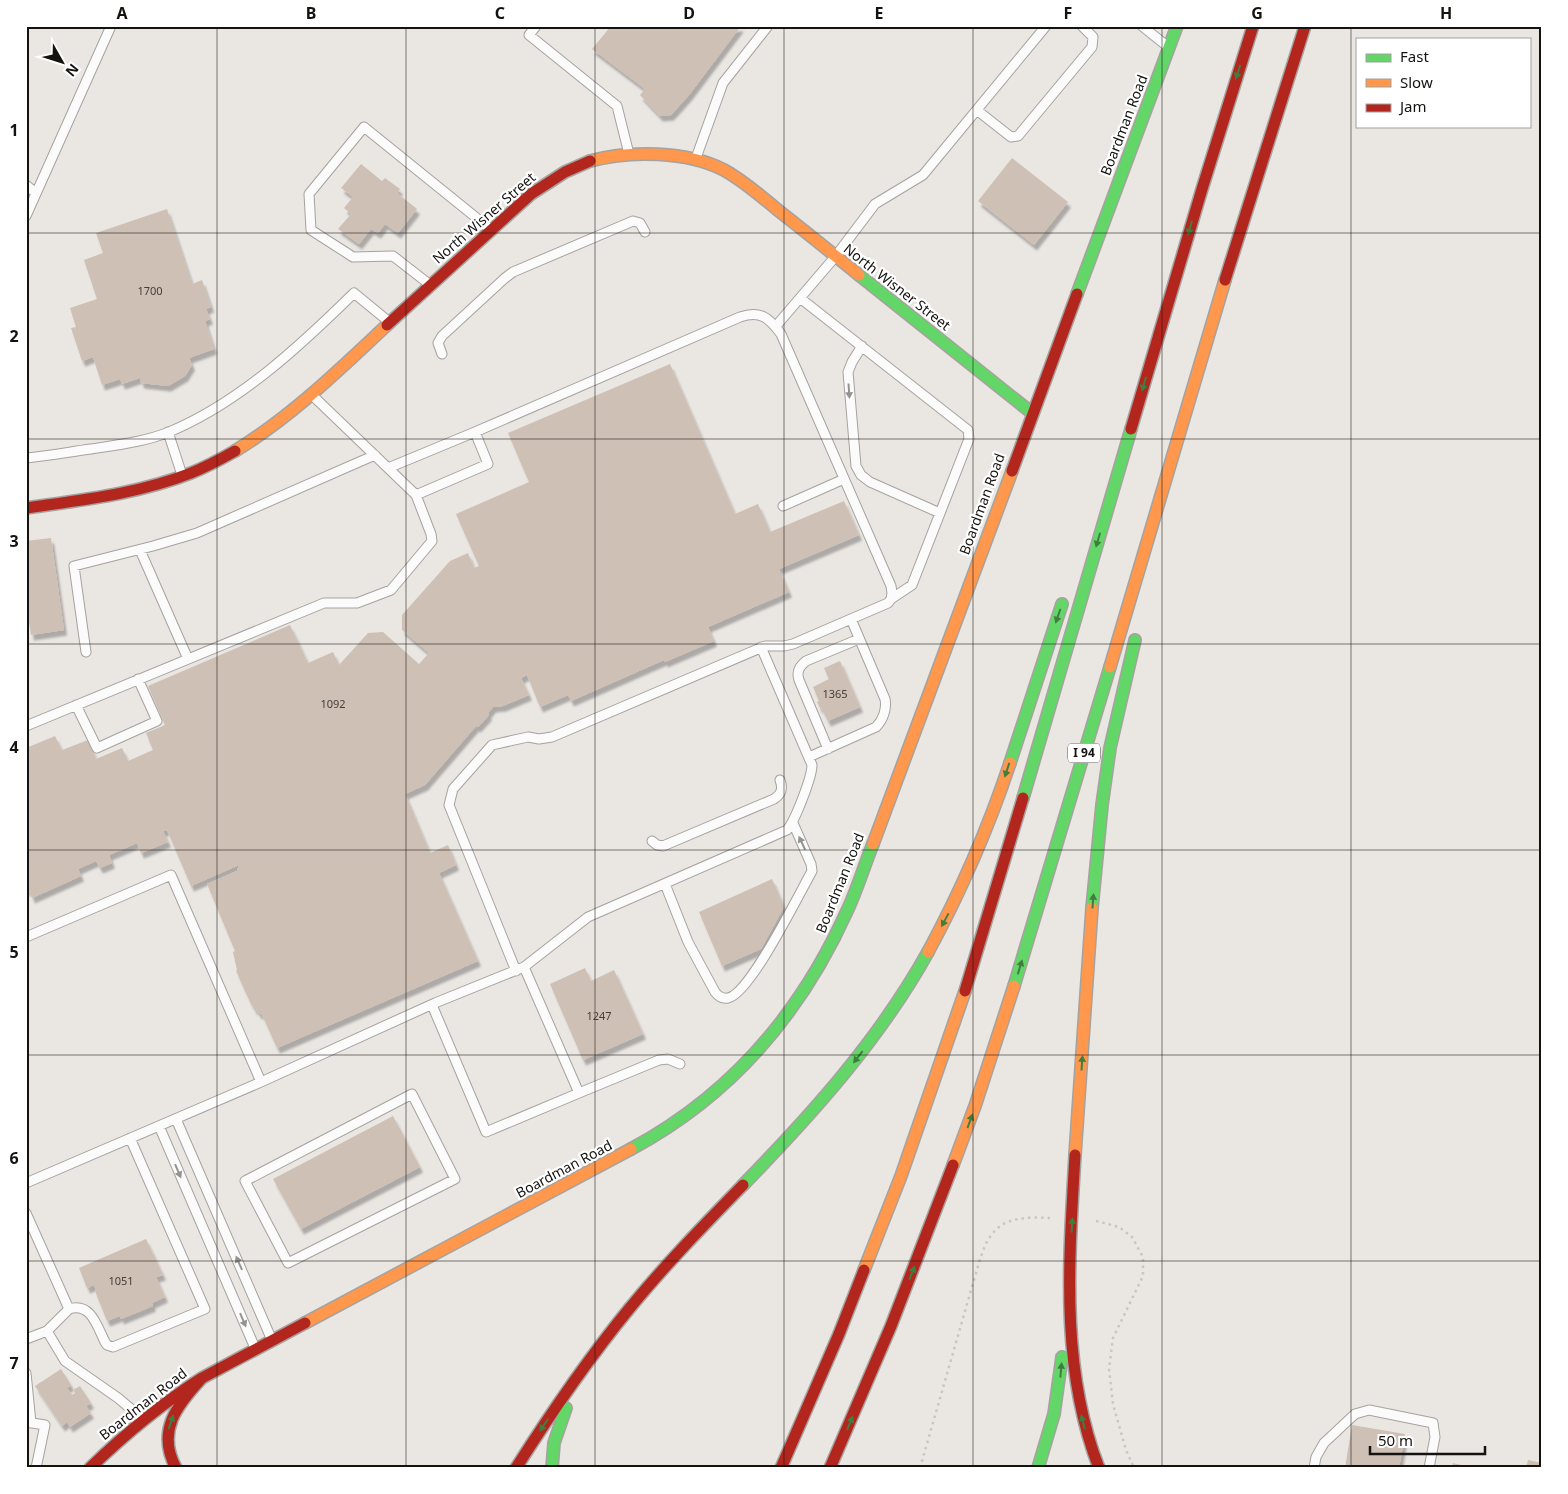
<svg xmlns="http://www.w3.org/2000/svg" width="1568" height="1494" viewBox="0 0 1568 1494" font-family="'Noto Sans',sans-serif">
	<style>
		.building { fill: #cec0b5; filter: url(#shadow) }
		.lines { fill: none; stroke-linecap: round; stroke-linejoin: round }
		.lane-casing { stroke: #a5a29f; stroke-width: 11 }
		.fast-casing { stroke: #a5a29f; stroke-width: 14 }
		.slow-casing { stroke: #a5a29f; stroke-width: 14 }
		.jam-casing { stroke: #a5a29f; stroke-width: 14 }
		.path { stroke: #c8c6c4; stroke-width: 2.5; stroke-dasharray: 2.5 4; stroke-linecap: butt }
		.lane { stroke: #fcfbfb; stroke-width: 9 }
		.fast { stroke: #63d668; stroke-width: 11 }
		.slow { stroke: #ff974d; stroke-width: 11 }
		.jam { stroke: #b3261e; stroke-width: 11 }
		.oneway { fill: #407e40 }
		.oneway2 { fill: #949391 }
		.grid { fill: none; stroke: #151310; stroke-width: 1; stroke-opacity: 0.55 }
		.labels { text-anchor: middle; stroke-width: 4.5; stroke-linejoin: round; paint-order: stroke }
		.number-label { font-size: 11px; fill: #433e39 }
		.shield { fill: #fff; stroke: #5b5a58; stroke-width: 1 }
		.shield-label { font-size: 12px; font-weight: bold; fill: #151310 }
		.street-label { font-size: 14px; fill: #151310; stroke: #fff }
		.neatline { fill: none; stroke: #151310; stroke-width: 2 }
		.grid-label { font-size: 16px; text-anchor: middle; font-weight: bold; fill: #151310 }
	</style>
	<defs>
		<filter id="shadow"><feDropShadow dx="3" dy="5.5" stdDeviation="1" flood-color="#0004"/></filter>
	</defs>
	<rect width="100%" height="100%" fill="#eae6e2"/>
	<path class="building" d="M611,26H741L689,95L671,115L660,116L640,95L645,89L592,49Z
		M1012,158L1068,202L1034,245L978,201Z
		M361,164L382,181L385,178L400,189L397,193L417,209L398,233L385,224L378,233L371,229L359,244L338,229L351,214L344,208L353,197L341,188Z
		M167,209L192,284L202,280L211,307L206,309L210,319L205,321L214,349L189,358L192,365L185,376L168,386L141,383L140,378L122,384L120,379L102,385L93,357L82,361L71,328L76,327L70,308L97,299L84,260L103,253L96,233Z
		M670,364L735,514L758,504L770,532L844,501L859,535L779,569L789,592L708,627L714,641L665,662L664,660L571,701L568,695L540,707L527,675L521,678L529,695L503,706L493,707L488,713L489,715L478,727L476,726L425,785L405,794L430,853L448,845L456,865L439,873L478,961L277,1048L264,1019L261,1013L259,1014L256,1009H254L252,1004H251L236,971L237,970L233,952L235,951L207,884L237,871L239,865L191,886L167,830L163,831L168,842L141,853L137,843L109,855L112,863L100,868L96,861L78,869L81,876L32,898L29,890L26,891V748L55,736L62,750L88,740L96,759L122,748L128,761L153,750L146,733L165,725L148,686L290,625L308,663L333,652L339,665L368,633L383,632L419,664L429,653L402,630V615L450,561L468,553L474,568L479,566L456,514L529,482L508,433Z
		M51,538L64,630L31,635L26,602V541Z
		M840,661L860,707L828,721L821,707L820,708L817,702L819,701L813,687L829,679L824,668Z
		M772,879L784,907L761,949L722,966L699,912Z
		M585,968L591,981L614,970L643,1034L583,1060L550,984Z
		M393,1116L420,1167L301,1229L273,1179Z
		M146,1239L163,1275L156,1277L165,1297L152,1303L153,1306L121,1319L120,1316L107,1321L95,1291L96,1290L94,1285L87,1288L79,1268Z
		M61,1369L71,1385L67,1388L72,1395L75,1393L73,1390L80,1386L91,1403L86,1406L91,1413L70,1427L67,1422L62,1426L35,1386Z
		M1352,1425L1405,1434L1399,1468H1345Z
		M1528,1460L1542,1463V1468H1526Z
		M1453,1463L1470,1467V1468H1452Z"/>
	<g class="lines">
		<defs>
			<path id="lane" d="M536,26L529,35L617,106L628,150
				M1142,26L1167,46
				M978,111L1011,137L1018,136L1092,47L1093,37L1082,26
				M696,158L723,83L768,26
				M26,185L36,193
				M26,216L111,26
				M429,284L393,256L353,257L311,230L309,194L364,127L489,228
				M776,326L835,257L875,204L923,175L1046,26
				M862,346L852,362L848,372L856,466L861,475L870,482L940,513
				M442,354L438,343L442,336L505,278L513,272L633,221L640,223L645,232
				M168,432L182,475
				M26,458C48,456 69,452 91,449C117,445 144,442 169,432C239,403 300,346 354,293L388,321
				M388,468L475,432
				M416,495L488,464L475,432L740,317C761,310 769,318 781,334L891,586L892,593L891,599
				M783,506L844,479
				M140,550L188,659
				M86,652L74,566L153,546L197,533L375,455
				M76,705L97,748L157,721L138,679
				M26,726L324,603H357L391,590L432,541L431,534L416,495L312,395
				M828,749L799,680C796,671 800,666 806,661L859,639
				M809,757L876,727C883,720 887,709 885,699L851,619
				M652,841L657,845L663,846L774,799C782,794 783,788 780,780
				M665,884L688,942L715,992C718,996 722,999 728,998C750,994 799,894 812,871L811,864L793,823
				M26,937L171,875L261,1082
				M524,967L579,1093L659,1060L668,1059L680,1064
				M516,971L449,805L453,789L492,745L528,737L539,739L552,737L765,646H784L793,644L888,603L891,599L912,585L969,439L968,430L800,298
				M432,1005L486,1132L579,1093
				M412,1094L455,1179L288,1263L245,1181Z
				M176,1119L271,1338
				M159,1126L255,1348
				M26,1183L261,1082L435,1003L524,967L588,917L787,830C795,821 812,777 812,765L761,647
				M26,1213L69,1309
				M47,1331L65,1361L118,1398L143,1419
				M26,1339L47,1331L69,1309C91,1302 97,1326 105,1342L107,1345L113,1347L205,1309L130,1138
				M26,1373L31,1423
				M26,1422L45,1425L36,1468
				M1314,1468L1316,1457L1324,1443L1355,1414L1369,1410L1433,1423L1435,1437L1429,1468"/>
			<path id="fast" d="M859,275L1032,413
				M1077,294L1177,26
				M1010,763L1062,604
				M1023,798L1131,429
				M1092,908L1102,805L1110,748L1135,640
				M1014,986L1110,667
				M631,1149C730,1096 801,1013 847,911C857,890 864,866 873,844
				M743,1185C812,1114 879,1040 928,952
				M552,1468L554,1443L566,1408
				M1038,1468L1054,1414L1062,1357"/>
			<path id="slow" d="M590,161C630,150 687,151 724,170C744,181 762,197 779,211C806,232 833,254 859,275
				M235,451C292,416 339,370 387,325
				M1110,667L1225,280
				M873,844L1012,471
				M928,952C961,891 988,829 1010,763
				M1075,1155L1092,908
				M953,1165L975,1106L1014,986
				M864,1270L901,1176L965,991
				M305,1323L631,1149"/>
			<path id="jam" d="M1225,280L1305,26
				M387,325L531,194L565,172L590,161
				M1131,429L1202,189L1253,26
				M1012,471L1077,294
				M26,508C81,500 138,494 191,473C206,467 221,459 235,451
				M965,991L1023,798
				M1075,1155C1069,1260 1060,1368 1099,1468
				M90,1468C125,1434 161,1404 202,1378L305,1323
				M176,1468C156,1431 177,1405 202,1378
				M516,1468C551,1413 588,1359 629,1309C665,1265 704,1225 743,1185
				M781,1468L839,1334L864,1270
				M830,1468L891,1326L953,1165"/>
		</defs>
		<use href="#lane" class="lane-casing"/>
		<use href="#fast" class="fast-casing"/>
		<use href="#slow" class="slow-casing"/>
		<use href="#jam" class="jam-casing"/>
		<path class="path" d="M1096,1221L1119,1227L1132,1237L1143,1257V1276L1113,1338L1109,1369L1113,1404L1126,1450L1134,1468
			M920,1468L980,1259C983,1252 985,1243 990,1237C1003,1216 1029,1217 1050,1218"/>
		<use href="#lane" class="lane"/>
		<use href="#fast" class="fast"/>
		<use href="#slow" class="slow"/>
		<use href="#jam" class="jam"/>
	</g>
	<defs><path id="oneway-solid" d="M-6-.8H1V-3.2L6.5 0L1 3.2V.8H-6Z" transform="scale(1.25)"/></defs>
	<g class="oneway">
		<use href="#oneway-solid" transform="translate(1238 72) rotate(108)"/>
		<use href="#oneway-solid" transform="translate(1190 228) rotate(106)"/>
		<use href="#oneway-solid" transform="translate(1144 384) rotate(106)"/>
		<use href="#oneway-solid" transform="translate(1098 540) rotate(106)"/>
		<use href="#oneway-solid" transform="translate(1058 616) rotate(109)"/>
		<use href="#oneway-solid" transform="translate(1007 770) rotate(108)"/>
		<use href="#oneway-solid" transform="translate(1093 901) rotate(-86)"/>
		<use href="#oneway-solid" transform="translate(945 920) rotate(118)"/>
		<use href="#oneway-solid" transform="translate(1020 967) rotate(-73)"/>
		<use href="#oneway-solid" transform="translate(858 1057) rotate(128)"/>
		<use href="#oneway-solid" transform="translate(1082 1063) rotate(-86)"/>
		<use href="#oneway-solid" transform="translate(970 1121) rotate(-70)"/>
		<use href="#oneway-solid" transform="translate(1072 1225) rotate(-87)"/>
		<use href="#oneway-solid" transform="translate(912 1273) rotate(-68)"/>
		<use href="#oneway-solid" transform="translate(1061 1370) rotate(-85)"/>
		<use href="#oneway-solid" transform="translate(171 1422) rotate(-71)"/>
		<use href="#oneway-solid" transform="translate(1083 1422) rotate(-105)"/>
		<use href="#oneway-solid" transform="translate(850 1423) rotate(-67)"/>
		<use href="#oneway-solid" transform="translate(544 1425) rotate(124)"/>
	</g>
	<g class="oneway2">
		<use href="#oneway-solid" transform="translate(849 391) rotate(86)"/>
		<use href="#oneway-solid" transform="translate(802 843) rotate(-115)"/>
		<use href="#oneway-solid" transform="translate(178 1171) rotate(67)"/>
		<use href="#oneway-solid" transform="translate(239 1263) rotate(-114)"/>
		<use href="#oneway-solid" transform="translate(243 1320) rotate(67)"/>
	</g>
	<path class="grid" d="M217,26V1468M406,26V1468M595,26V1468M784,26V1468M973,26V1468M1162,26V1468M1351,26V1468M26,233H1542M26,439H1542M26,644H1542M26,850H1542M26,1055H1542M26,1261H1542"/>
	<g class="labels">
		<g class="number-label">
			<text x="150" y="295">1700</text>
			<text x="835" y="698">1365</text>
			<text x="333" y="708">1092</text>
			<text x="599" y="1020">1247</text>
			<text x="121" y="1285">1051</text>
		</g>
		<rect class="shield" x="1068" y="743.5" width="32" height="19" rx="4"/>
		<g class="shield-label">
			<text x="1084" y="757">I 94</text>
		</g>
		<g class="street-label">
			<text transform="translate(1124 125) rotate(-69)" y="5">Boardman Road</text>
			<text transform="translate(484 218) rotate(-41)" y="5">North Wisner Street</text>
			<text transform="translate(897 287) rotate(38)" y="5">North Wisner Street</text>
			<text transform="translate(982 504) rotate(-70)" y="5">Boardman Road</text>
			<text transform="translate(840 883) rotate(-68)" y="5">Boardman Road</text>
			<text transform="translate(564 1169) rotate(-28)" y="5">Boardman Road</text>
			<text transform="translate(143 1404) rotate(-38)" y="5">Boardman Road</text>
		</g>
	</g>
	<rect width="1568" height="1494" fill="none" stroke="#ffffff" stroke-width="55"/>
	<rect x="1356" y="38" width="175" height="90" fill="#ffffff" stroke="#a1a19f"/>
	<rect x="1366" y="54" width="25" height="8" fill="#63d668" stroke="#a1a19f"/>
	<text x="1400" y="62" font-size="15" fill="#151310">Fast</text>
	<rect x="1366" y="79" width="25" height="8" fill="#ff974d" stroke="#a1a19f"/>
	<text x="1400" y="88" font-size="15" fill="#151310">Slow</text>
	<rect x="1366" y="104" width="25" height="8" fill="#b3261e" stroke="#a1a19f"/>
	<text x="1400" y="112" font-size="15" fill="#151310">Jam</text>
	<g transform="translate(62 62) rotate(129)" stroke="#ffffff" stroke-width="4" paint-order="stroke">
	<path d="M0-4L9 19L0 12L-9 19Z" fill="#151310"/>
	<text y="-8" font-size="14" font-weight="bold" text-anchor="middle" fill="#151310">N</text>
	</g>
	<path d="M1370 1446v8h115v-8" fill="none" stroke="#151310" stroke-width="2.5"/>
	<text x="1378" y="1446" font-size="15" fill="#151310" stroke="#ffffff" stroke-width="4" paint-order="stroke">50 m</text>
	<rect x="28" y="28" width="1512" height="1438" class="neatline"/>
	<g class="grid-label">
		<text x="122" y="19">A</text>
		<text x="311" y="19">B</text>
		<text x="500" y="19">C</text>
		<text x="689" y="19">D</text>
		<text x="879" y="19">E</text>
		<text x="1068" y="19">F</text>
		<text x="1257" y="19">G</text>
		<text x="1446" y="19">H</text>
		<text x="14" y="136">1</text>
		<text x="14" y="342">2</text>
		<text x="14" y="547">3</text>
		<text x="14" y="753">4</text>
		<text x="14" y="958">5</text>
		<text x="14" y="1164">6</text>
		<text x="14" y="1369">7</text>
	</g>
</svg>
